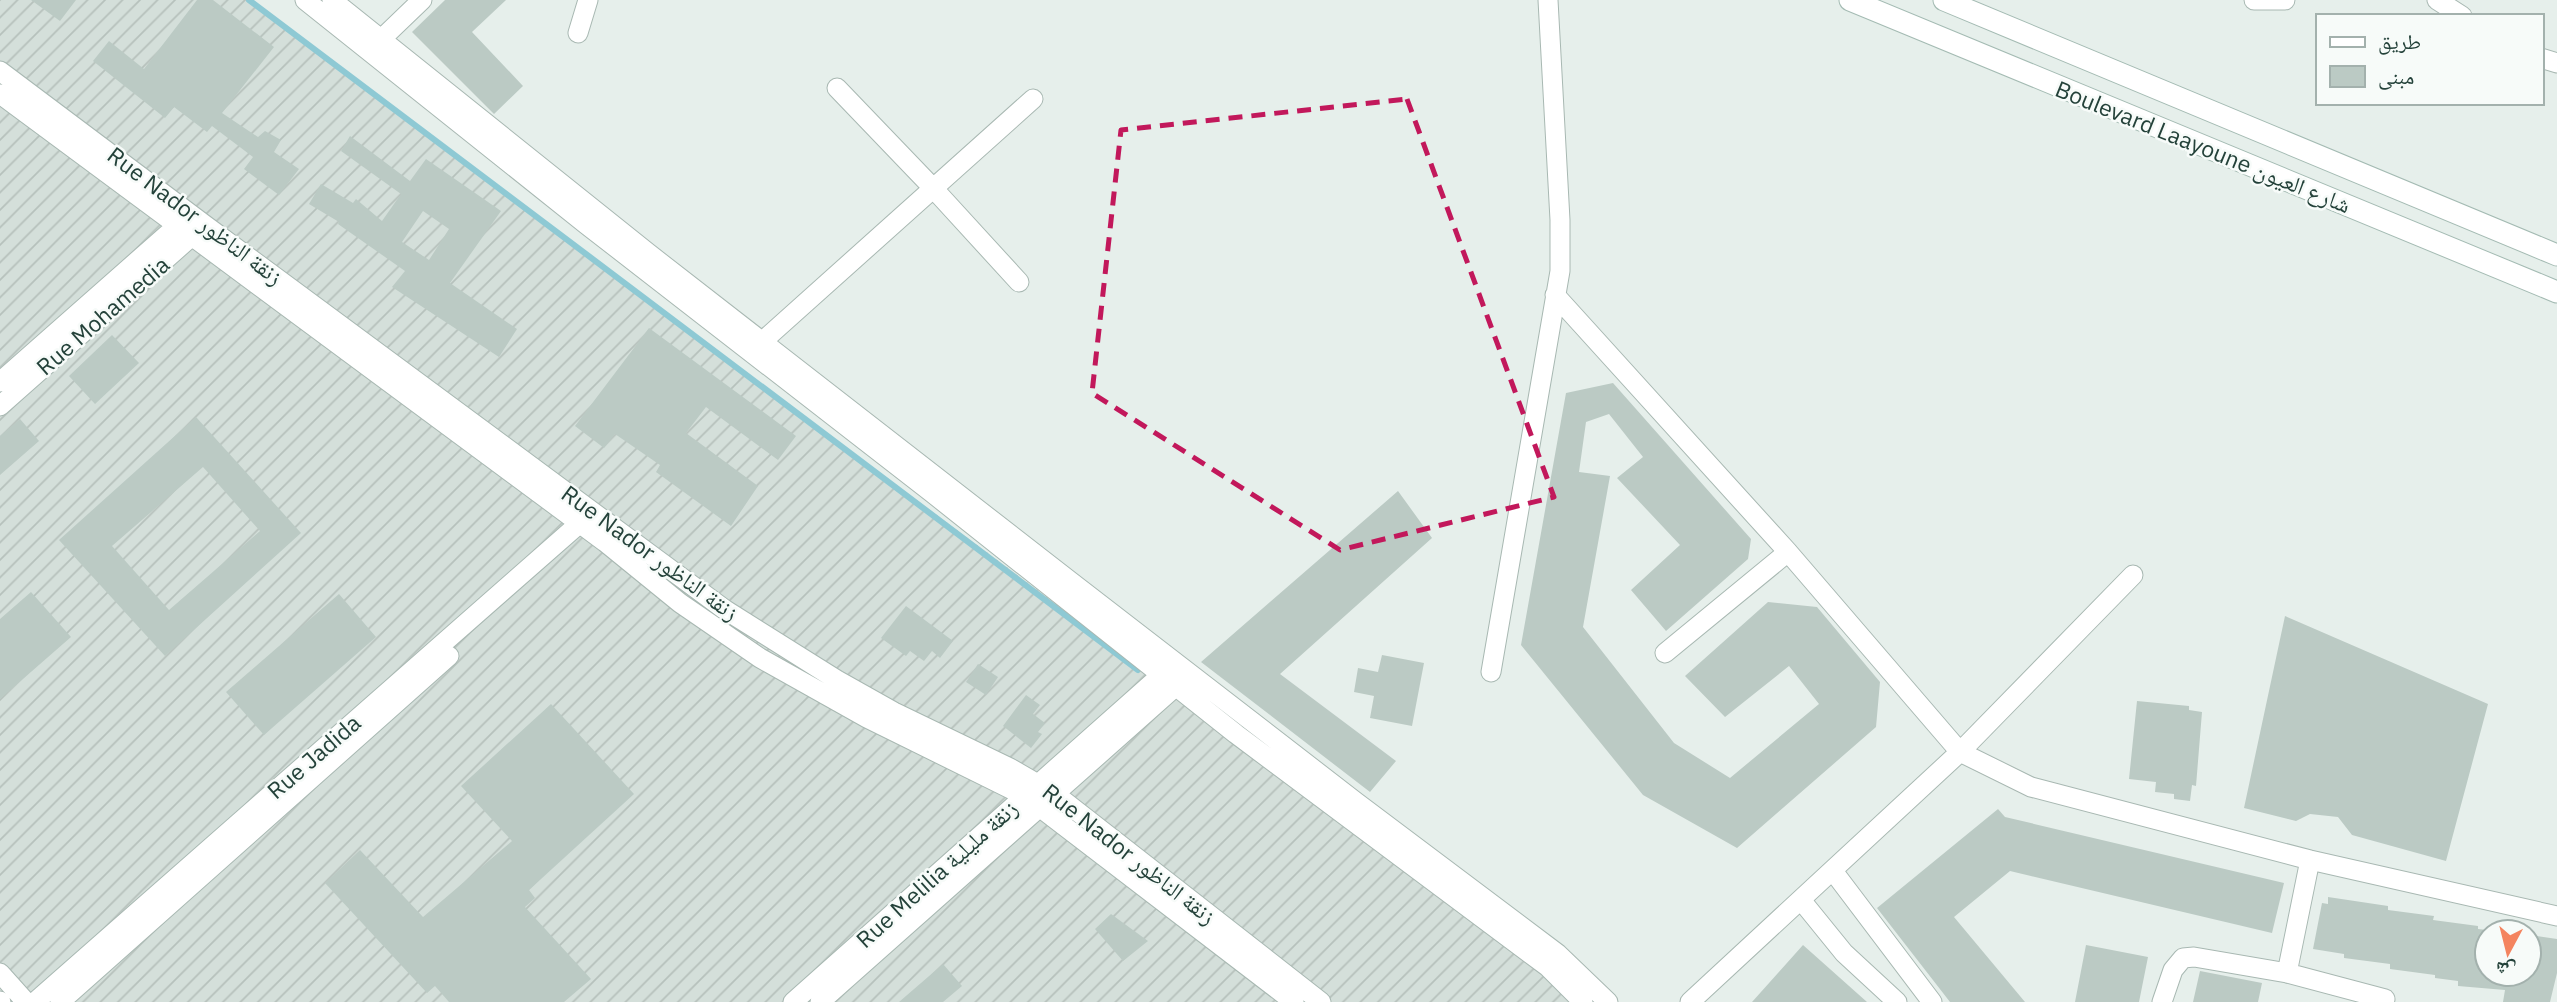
<svg xmlns="http://www.w3.org/2000/svg" width="2557" height="1002" viewBox="0 0 2557 1002" font-family="'IBM Plex Sans','Noto Naskh Arabic',sans-serif">
	<style>
		.industrial { fill: url(#industrial-furrows) }
		.lines { fill: none; stroke-linecap: round; stroke-linejoin: round }
		.stream { stroke: #8ec9d4; stroke-width: 6 }
		.building { fill: #bbcac4; fill-rule: evenodd }
		.street-casing { stroke: #a8b8b2; stroke-width: 21 }
		.secondary-casing { stroke: #a4bbb3; stroke-width: 23 }
		.street { stroke: #fff; stroke-width: 19 }
		.secondary { stroke: #fff; stroke-width: 21 }
		.marked { fill: none; stroke: #c2185b; stroke-width: 5; stroke-dasharray: 14 9; stroke-linejoin: round }
		.labels { text-anchor: middle; stroke-width: 5; stroke-linejoin: round; paint-order: stroke }
		.street-label { font-size: 23px; fill: #24423a; stroke: #f7fbf9 }
	</style>
	<defs>
		<pattern id="industrial-furrows" width="10" height="10" patternUnits="userSpaceOnUse" patternTransform="scale(1.75)"><rect width="10" height="10" fill="#d4dfda"/><path d="M-1 1l2-2M0 10L10 0M9 11l2-2" fill="none" stroke="#b6c1bc"/></pattern>
	</defs>
	<rect width="100%" height="100%" fill="#e6efeb"/>
	<path class="industrial" d="M0,0H248L645,298L1546,968L1578,1002H0Z"/>
	<g class="lines">
		<path class="stream" d="M249,0L1138,670"/>
	</g>
	<path class="building" d="M31,0H76L60,21Z
		M197,0H213L274,47L222,113L258,137L265,131L281,140L274,152L299,169L279,195L244,169L253,157L212,126L207,132L174,107L165,118L93,61L109,41L144,69Z
		M445,0H506L472,32L523,86L494,114L412,32Z
		M350,136L410,181L426,159L501,211L450,283L517,329L499,357L392,287L405,271L338,224L339,222L309,204L321,184L353,203L356,199L382,221L401,194L341,151ZM423,211L449,229L429,260L402,242Z
		M649,328L796,436L778,460L706,407L686,433L758,486L731,526L656,472L660,465L615,434L604,448L575,426Z
		M112,335L139,363L95,404L69,376Z
		M1613,383L1751,539L1748,559L1666,631L1631,590L1680,545L1617,478L1643,457L1609,414L1586,422L1579,472L1610,476L1583,627L1674,743L1730,778L1819,704L1789,666L1725,717L1685,676L1768,602L1817,607L1880,682L1876,727L1737,848L1643,795L1521,645L1566,393Z
		M196,417L301,533L165,656L59,540ZM203,467L260,531L169,610L112,546Z
		M20,419L39,441L0,475V436Z
		M1398,491L1432,538L1280,674L1396,761L1370,792L1201,662Z
		M31,592L71,637L0,699V619Z
		M339,594L376,637L264,735L226,692Z
		M906,606L953,641L940,658L932,651L924,661L910,651L906,656L881,638Z
		M2285,616L2488,704L2446,861L2352,835L2338,817L2310,814L2296,821L2244,808Z
		M1382,655L1424,663L1412,726L1370,718L1374,696L1354,692L1358,668L1378,672Z
		M978,664L998,677L986,695L966,682Z
		M1026,695L1040,705L1033,714L1045,723L1038,732L1042,734L1031,748L1003,726Z
		M2137,701L2189,706V710L2202,712L2196,786L2192,785L2190,801L2174,799V794L2155,792L2156,782L2129,779Z
		M551,704L634,794L529,890L535,898L525,907L591,979L564,1002H449L435,986L427,993L325,883L360,850L423,917L512,841L461,786Z
		M1998,809L2005,817L2284,883L2272,933L2010,871L1954,917L2025,1002H1950L1877,908Z
		M2328,897L2388,906V910L2434,916L2433,920L2478,926V929L2487,930V974H2529V935L2557,939V973L2550,1002H2503L2505,990L2458,986V981L2435,978V975L2390,969V964L2344,958V954L2313,949L2322,903L2328,904Z
		M1111,914L1148,941L1123,961L1095,929Z
		M1803,945L1867,1002H1752Z
		M2086,945L2148,957L2139,1002H2075Z
		M943,964L962,986L943,1002H899Z
		M2200,971L2262,983L2258,1002H2193Z"/>
	<g class="lines">
		<defs>
			<path id="street" d="M305,0L587,225L931,492L1236,734L1548,967L1583,1002
				M332,0L648,253L1070,581L1356,802L1558,954L1608,1002
				M2254,0H2285
				M2437,0L2462,16
				M578,33L588,0
				M372,48L422,0
				M2541,58L2557,63
				M0,71L205,225L724,609L837,680L894,712L1010,768L1055,794L1321,1002
				M837,88L933,188L1019,282
				M0,94L605,542L680,603L760,658L867,718L1025,796L1294,1002
				M1555,295L1788,552L1960,752L2031,787L2310,860L2557,916
				M755,348L1033,99
				M0,382L187,217
				M0,406L201,228
				M1665,653L1788,552
				M1491,672L1560,271V220L1548,0
				M2310,860L2287,973L2385,999L2384,1002
				M1833,871L1932,1002
				M1801,900L1844,953L1897,1002
				M0,973L26,1002
				M0,1001L1,1002
				M35,1002L589,515
				M60,1002L449,656
				M793,1002L1169,668
				M820,1002L1183,680
				M1690,1002L1960,752L2133,575
				M2162,1002L2173,970L2183,958L2194,957L2287,973"/>
			<path id="secondary" d="M1850,0L2557,292
				M1944,0L2557,255"/>
		</defs>
		<use href="#street" class="street-casing"/>
		<use href="#secondary" class="secondary-casing"/>
		<use href="#street" class="street"/>
		<use href="#secondary" class="secondary"/>
	</g>
	<path class="marked" d="M1407,99L1554,497L1340,550L1092,393L1121,130Z"/>
	<g class="labels">
		<g class="street-label">
			<text transform="translate(2203 147) rotate(22)" y="8">Boulevard Laayoune شارع العيون</text>
			<text transform="translate(195 216) rotate(37)" y="8">Rue Nador زنقة الناظور</text>
			<text transform="translate(103 316) rotate(-41)" y="8">Rue Mohamedia</text>
			<text transform="translate(650 553) rotate(36)" y="8">Rue Nador زنقة الناظور</text>
			<text transform="translate(314 757) rotate(-41)" y="8">Rue Jadida</text>
			<text transform="translate(1129 854) rotate(38)" y="8">Rue Nador زنقة الناظور</text>
			<text transform="translate(937 874) rotate(-42)" y="8">Rue Melilia زنقة مليلية</text>
		</g>
	</g>
	<rect x="2316" y="14" width="228" height="91" fill="#f7fbf9" stroke="#a3b1ad" stroke-width="2"/>
	<rect x="2330" y="37" width="35" height="10" fill="#ffffff" stroke="#a3b1ad" stroke-width="2"/>
	<text x="2378" y="49" font-size="21" fill="#24423a">طريق</text>
	<rect x="2330" y="66" width="35" height="21" fill="#bbcac4" stroke="#a3b1ad" stroke-width="2"/>
	<text x="2378" y="84" font-size="21" fill="#24423a">مبنى</text>
	<g transform="translate(2508 953) rotate(187)"><circle r="33" fill="#f7fbf9" stroke="#a3b1ad" stroke-width="2"/>
	<path d="M0-5L12 26L0 18L-12 26Z" fill="#f4845f"/>
	<text y="-10" font-size="19" font-weight="bold" text-anchor="middle" fill="#24423a">ش</text>
	</g>
</svg>
